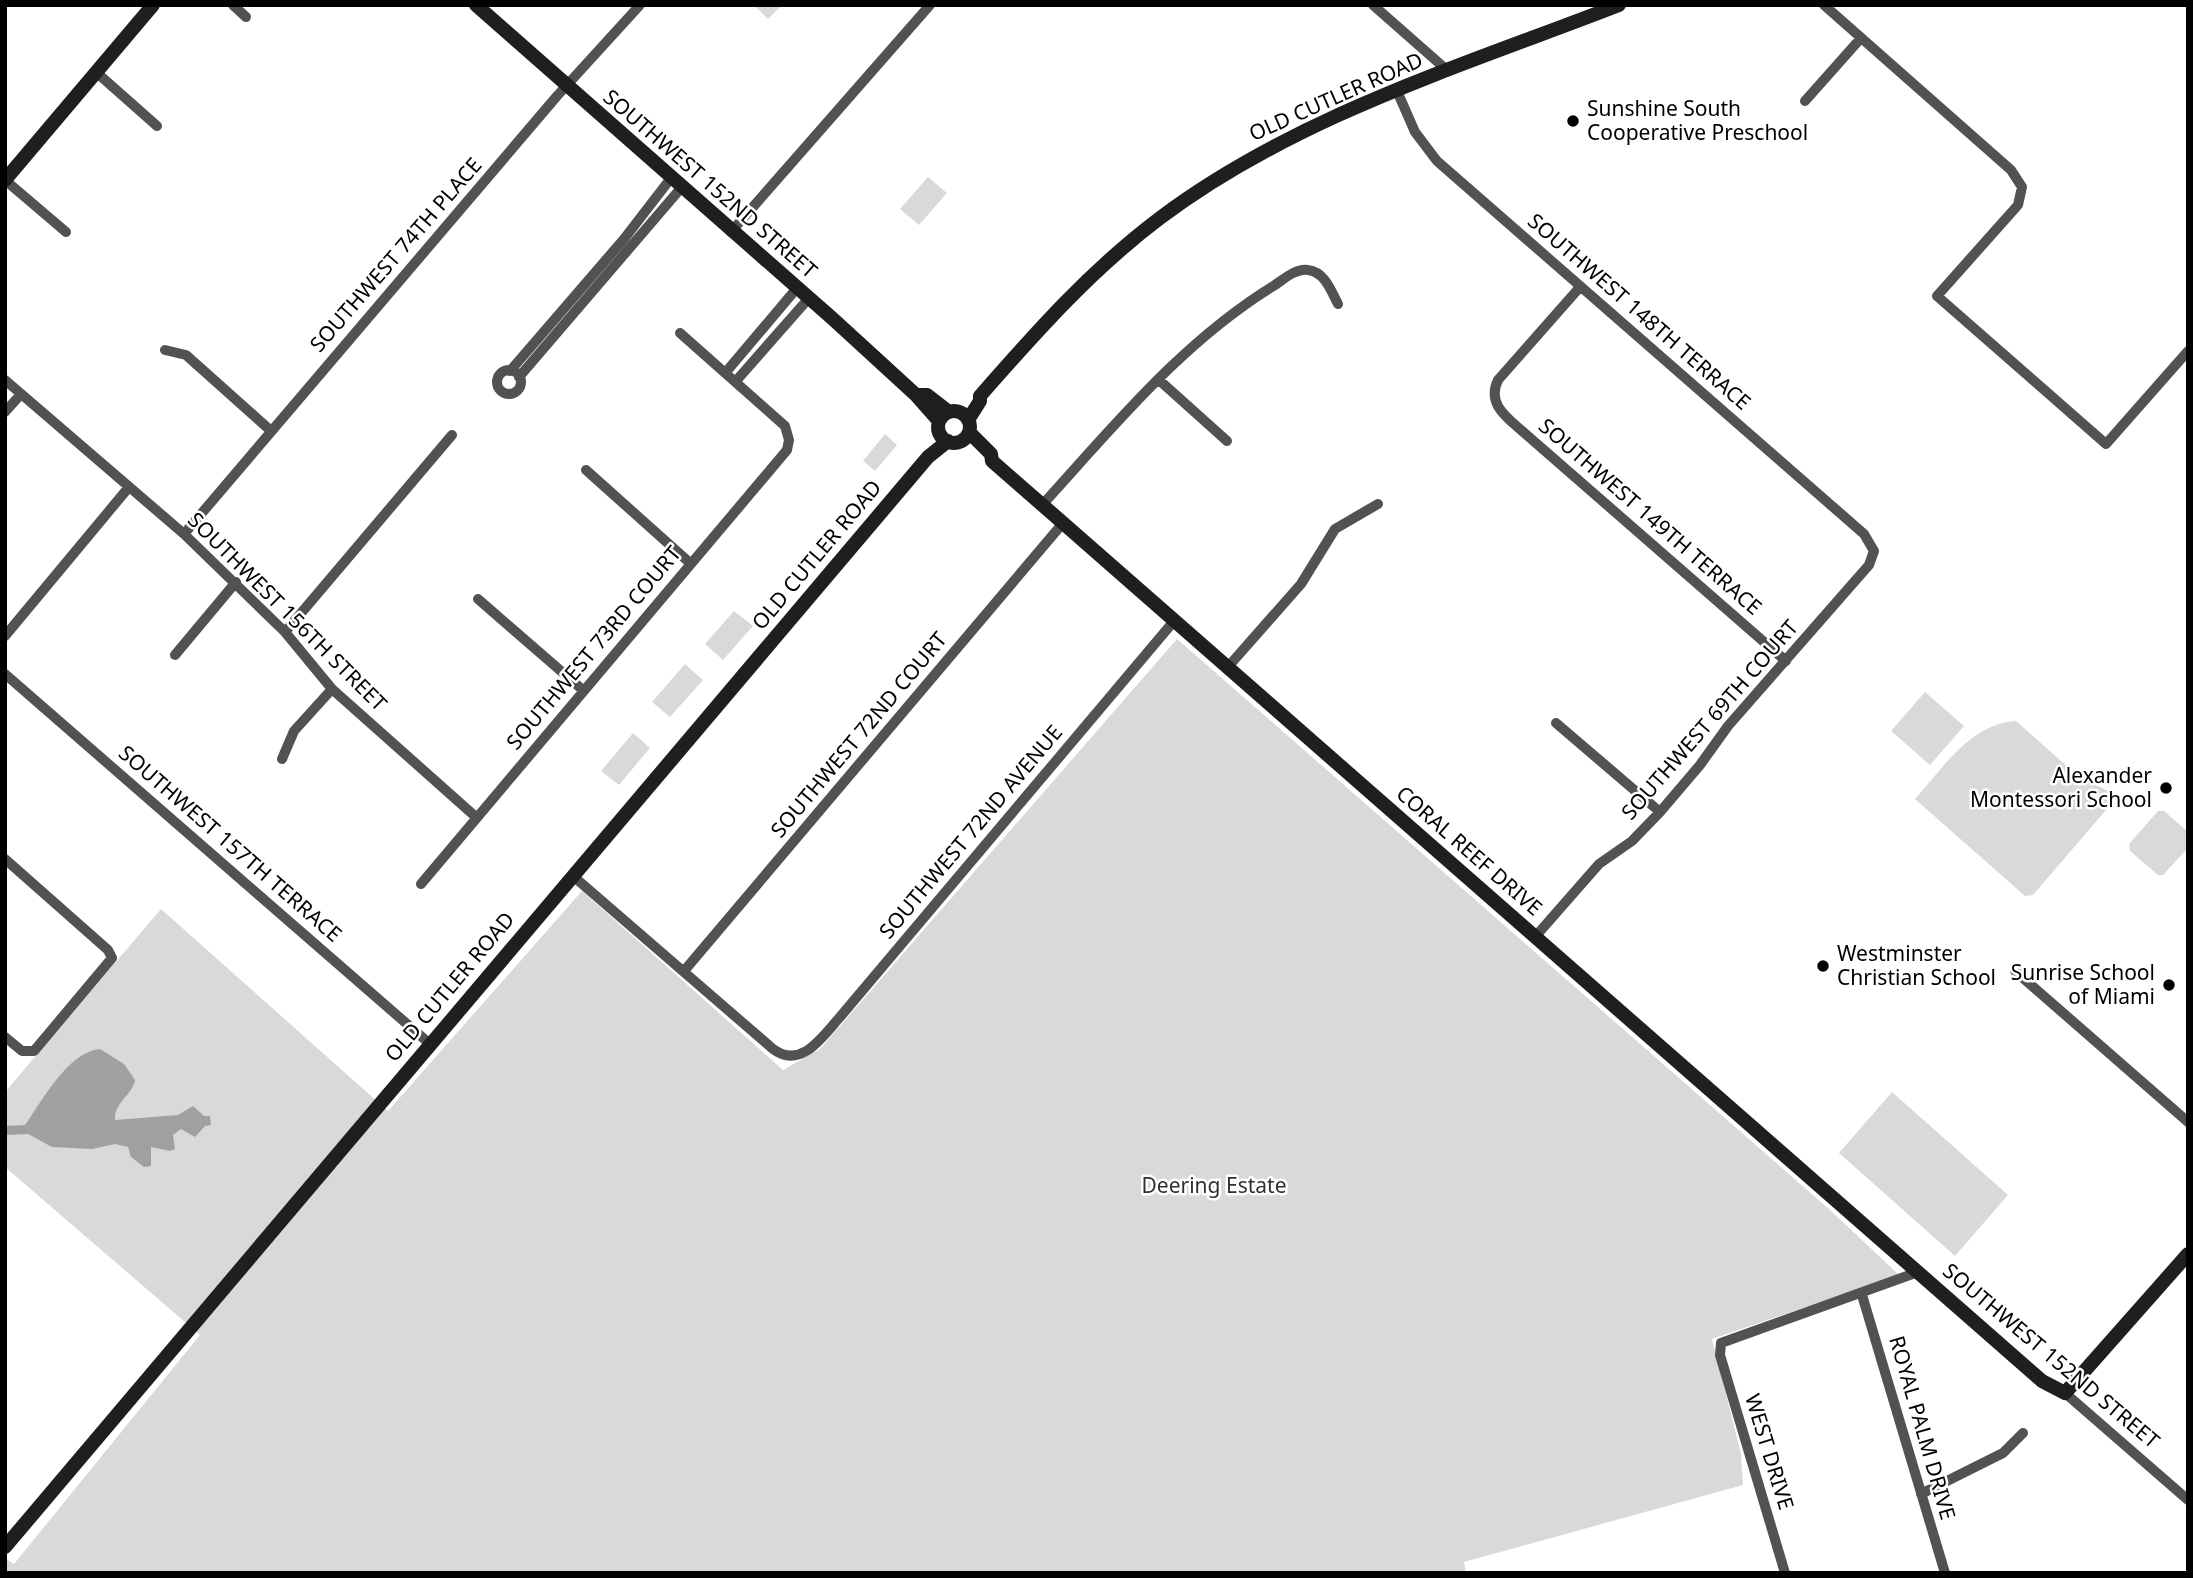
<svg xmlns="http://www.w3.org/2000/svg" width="2193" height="1578" viewBox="0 0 2193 1578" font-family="'Noto Sans',sans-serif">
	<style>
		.green { fill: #d9d9d9 }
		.water { fill: #a0a0a0 }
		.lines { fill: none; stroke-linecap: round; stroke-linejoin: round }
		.street { stroke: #525252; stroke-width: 10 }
		.secondary { stroke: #1f1f1f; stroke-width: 14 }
		.poi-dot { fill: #000; stroke: #fff; stroke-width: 2.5 }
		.labels { text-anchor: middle; stroke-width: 5; stroke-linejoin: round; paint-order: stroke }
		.street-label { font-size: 21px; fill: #000; stroke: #fff }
		.poi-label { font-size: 21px; fill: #000; stroke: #fff; text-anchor: start }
		.park-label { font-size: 21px; fill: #303030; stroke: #fff }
	</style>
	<rect width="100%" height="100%" fill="#fff"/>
	<path class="green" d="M754,5H782L768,19Z
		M928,177L947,193L919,225L900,209Z
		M885,434L897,445L875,471L863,461Z
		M734,611L753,626L723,660L705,644Z
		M1177,639L1830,1210L1899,1275L1712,1339L1741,1454L1743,1485L1464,1562L1466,1573H5V1558L14,1564L200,1335L5,1167V1092L161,909L388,1111L582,891L783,1070L820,1049Z
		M685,664L703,680L670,717L652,702Z
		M1925,692L1964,726L1930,765L1891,731Z
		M2016,721L2078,776L2118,796L2033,895L2025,896L1915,799C1944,767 1970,724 2016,721Z
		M633,733L650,748L619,785L601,771Z
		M2158,811H2164L2188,832V848L2163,875H2158L2130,851L2129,844Z
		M1892,1092L2008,1195L1955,1256L1839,1153Z"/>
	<path class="water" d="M100,1049L124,1064L135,1080C132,1096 114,1102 115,1120L178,1115L193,1106L204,1116H210L211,1125L205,1126L195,1137L181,1129L173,1135L175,1149L170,1151L151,1147V1166L144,1167L131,1157L128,1147L115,1144L92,1149L52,1147L28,1134L5,1135V1126L25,1125C42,1101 68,1052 100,1049Z"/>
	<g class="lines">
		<path class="street" d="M233,5L246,17
			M1373,5L1448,71
			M1824,5L2011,170L2022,187L2018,205L1937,296L2106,444L2188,351
			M96,72L157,126
			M1397,91L1415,132L1437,161L1864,534L1874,551L1869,565L1728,726L1700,765L1660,812L1632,841L1599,864L1535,937
			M1805,101L1861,38
			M5,180L66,232
			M731,232L930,5
			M1580,287L1498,380C1487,403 1505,416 1521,430L1786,661
			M165,350L186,355L270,430
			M497 382a12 12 0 1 1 24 0a12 12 0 1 1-24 0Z
			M510,371L624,239L671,178
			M726,372L797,288
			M519,377L681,188
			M5,380L184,534L285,632L332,689L477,818
			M1159,380L1227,441
			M736,381L809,298
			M5,412L21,394
			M586,470L690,563
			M1043,504C1114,426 1183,341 1275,285C1284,279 1296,268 1308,270C1325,272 1331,291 1338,304
			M184,534L557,96L640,5
			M478,599L584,691
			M285,632L452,435
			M5,636L129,487
			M175,655L236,582
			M1227,668L1301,584L1335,529L1378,504
			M5,674L430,1044
			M1556,723L1660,812
			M282,759L294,731L332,689
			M5,859L108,950L112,958L34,1051H22L5,1037
			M573,876L773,1049C801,1070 822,1037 840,1017L1174,621
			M421,884L787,450L789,440L785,426L680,333
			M684,971L1063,523
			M2015,971L2188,1122
			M1862,1295L1945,1573
			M2065,1393L2188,1500
			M1921,1494L2003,1453L2023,1433
			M1785,1573L1720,1355L1721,1343L1918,1272"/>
		<path class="secondary" d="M476,5L833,319L916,395L939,421
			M5,180L153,5
			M916,395H927L949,412
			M938 427a16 16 0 1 1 32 0a16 16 0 1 1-32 0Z
			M968,420L980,401V396C1036,332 1092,269 1160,218C1296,116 1462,66 1619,5
			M969,432L991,454L992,461L1063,523L2042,1381L2065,1393L2188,1254
			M5,1547L928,457L948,441"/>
	</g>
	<g class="poi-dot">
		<circle cx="1573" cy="121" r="7"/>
		<circle cx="2166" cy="788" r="7"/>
		<circle cx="1823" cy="966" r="7"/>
		<circle cx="2169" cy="985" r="7"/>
	</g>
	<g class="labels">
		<g class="street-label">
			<text transform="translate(1336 97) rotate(-24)" y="7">OLD CUTLER ROAD</text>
			<text transform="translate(710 184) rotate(41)" y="7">SOUTHWEST 152ND STREET</text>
			<text transform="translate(396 255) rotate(-49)" y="7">SOUTHWEST 74TH PLACE</text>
			<text transform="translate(1639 312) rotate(41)" y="7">SOUTHWEST 148TH TERRACE</text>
			<text transform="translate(1650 517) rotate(41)" y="7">SOUTHWEST 149TH TERRACE</text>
			<text transform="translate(817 555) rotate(-50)" y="7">OLD CUTLER ROAD</text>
			<text transform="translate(287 612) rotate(45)" y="7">SOUTHWEST 156TH STREET</text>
			<text transform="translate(594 648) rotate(-50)" y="7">SOUTHWEST 73RD COURT</text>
			<text transform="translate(1710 720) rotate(-49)" y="7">SOUTHWEST 69TH COURT</text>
			<text transform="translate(859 735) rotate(-50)" y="7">SOUTHWEST 72ND COURT</text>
			<text transform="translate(971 832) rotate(-50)" y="7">SOUTHWEST 72ND AVENUE</text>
			<text transform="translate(230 844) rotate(41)" y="7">SOUTHWEST 157TH TERRACE</text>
			<text transform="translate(1469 851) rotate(41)" y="7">CORAL REEF DRIVE</text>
			<text transform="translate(450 987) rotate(-50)" y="7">OLD CUTLER ROAD</text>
			<text transform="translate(2051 1356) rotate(40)" y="7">SOUTHWEST 152ND STREET</text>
			<text transform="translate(1922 1428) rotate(74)" y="7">ROYAL PALM DRIVE</text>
			<text transform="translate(1769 1452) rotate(73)" y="7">WEST DRIVE</text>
		</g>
		<g class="poi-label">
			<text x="1587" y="116">Sunshine South<tspan x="1587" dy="24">Cooperative Preschool</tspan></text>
			<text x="2152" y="783" text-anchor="end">Alexander<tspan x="2152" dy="24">Montessori School</tspan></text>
			<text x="1837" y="961">Westminster<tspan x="1837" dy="24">Christian School</tspan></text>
			<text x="2155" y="980" text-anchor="end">Sunrise School<tspan x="2155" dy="24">of Miami</tspan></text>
		</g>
		<g class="park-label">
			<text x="1214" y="1193">Deering Estate</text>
		</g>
	</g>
	<rect width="2193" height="1578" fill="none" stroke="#000000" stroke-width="14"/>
</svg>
